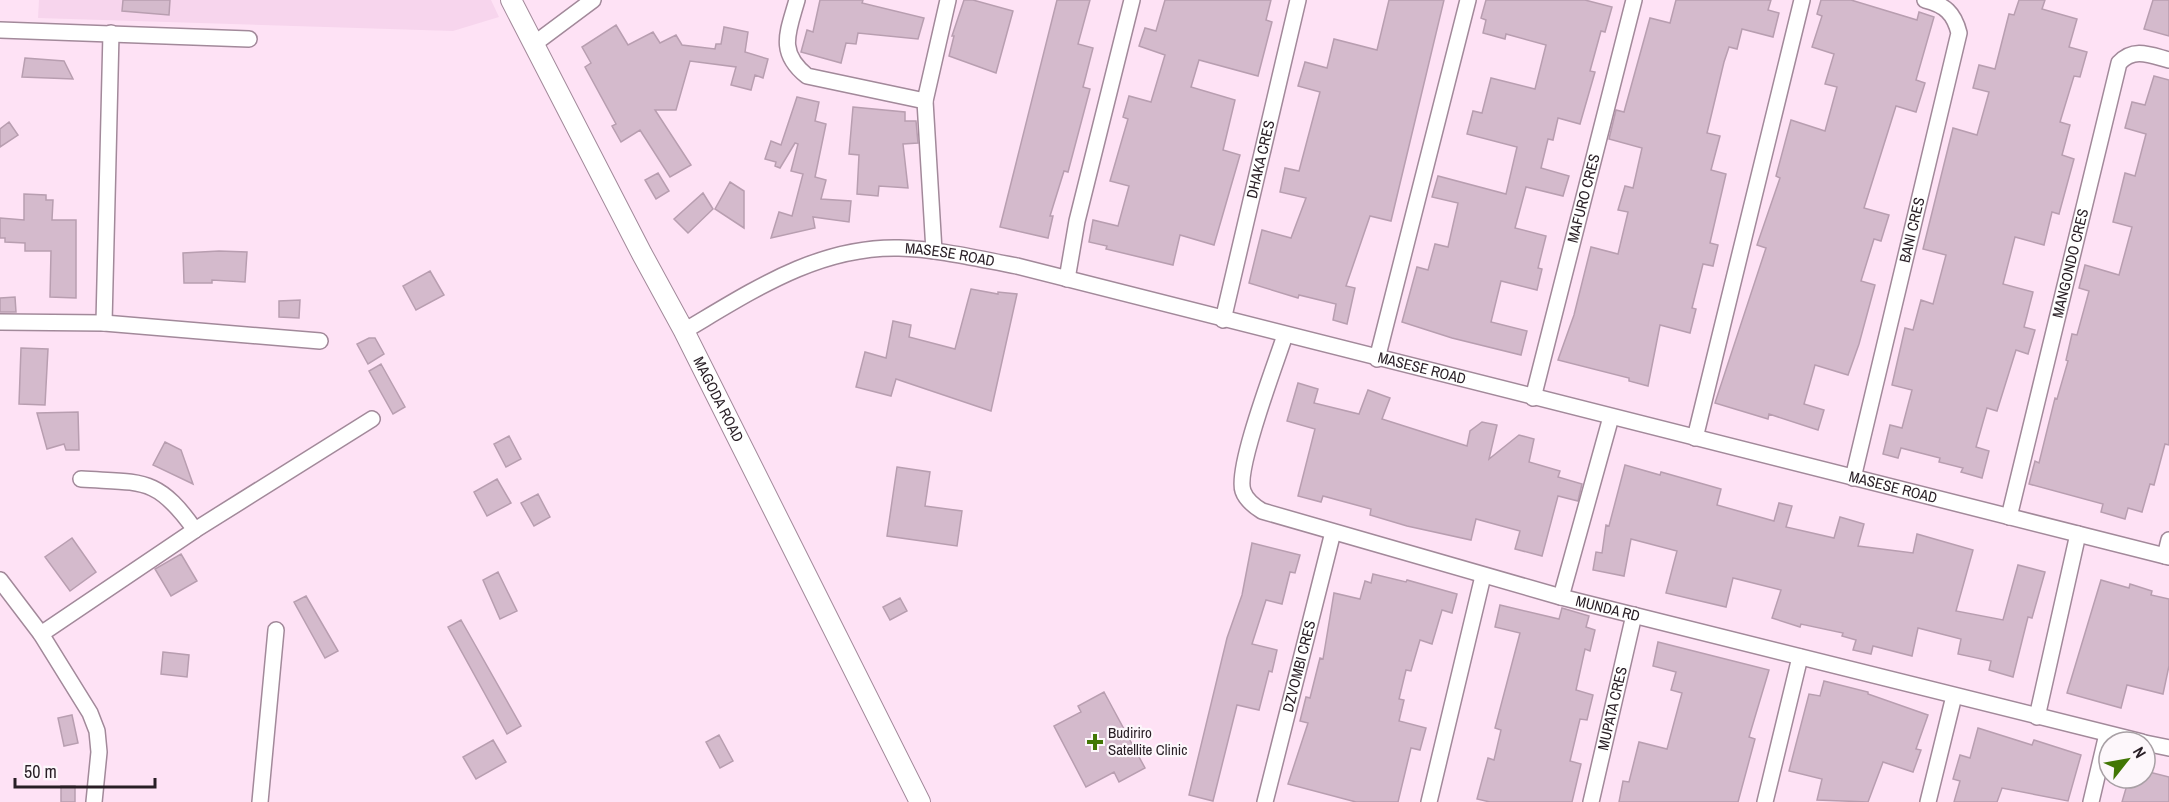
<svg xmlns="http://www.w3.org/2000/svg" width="2169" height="802" viewBox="0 0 2169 802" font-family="'Archivo Narrow',sans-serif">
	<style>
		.built { fill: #f7d5ed }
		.building { fill: #d4bacc; stroke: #b89eb0; stroke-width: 1.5 }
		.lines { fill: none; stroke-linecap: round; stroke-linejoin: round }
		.minor-casing { stroke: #a2899a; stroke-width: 18 }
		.tertiary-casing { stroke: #a2899a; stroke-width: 22 }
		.minor { stroke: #fff; stroke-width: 15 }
		.tertiary { stroke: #fff; stroke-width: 20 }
		.poi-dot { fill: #427705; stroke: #fdf7fb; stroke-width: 2 }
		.labels { text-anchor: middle; stroke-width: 4.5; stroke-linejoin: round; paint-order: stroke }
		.street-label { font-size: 15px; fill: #281e25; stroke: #fdf7fb }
		.poi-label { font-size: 15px; fill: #281e25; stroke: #fdf7fb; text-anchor: start }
	</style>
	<rect width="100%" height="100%" fill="#fee2f5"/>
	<path class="built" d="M39,0H491L499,17L453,31L38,18Z"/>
	<path class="building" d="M123,0H170L169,15L122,11Z
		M820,0H863L862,3L924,18L918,39L858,33L856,44L846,43L841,63L801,52L807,30L813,32Z
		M964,0H973L1013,11L996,73L949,56L954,36H952Z
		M1057,0H1090L1078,44L1093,48L1083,87L1090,89L1068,172L1064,171L1050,216H1053L1048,238L1000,227Z
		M1165,0H1271L1266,20L1272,22L1258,76L1199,60L1191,87L1235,100L1223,150L1240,155L1214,245L1180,235L1173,265L1106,249L1107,246L1089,242L1093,220L1118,226L1129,186L1110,181L1128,119L1123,117L1129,96L1151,102L1165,55L1139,46L1145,28L1156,31Z
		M1389,0H1444L1391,221L1370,216L1346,286L1355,288L1347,324L1333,320L1336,304L1299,295L1298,298L1249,283L1262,230L1291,238L1306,198L1280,192L1285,168L1299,171L1320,92L1298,86L1305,62L1327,68L1334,39L1377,50Z
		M1486,0H1585L1612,7L1605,32L1601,31L1590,71L1595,72L1580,124L1558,118L1553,140L1548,139L1541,168L1569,176L1563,196L1526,187L1515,228L1546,236L1538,268L1542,269L1537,290L1501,281L1491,322L1527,331L1521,355L1452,338L1402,322L1417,267L1428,270L1435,244L1448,247L1458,203L1432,197L1438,176L1506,194L1517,147L1467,134L1473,111L1482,113L1491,78L1535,89L1546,45L1506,34L1505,39L1483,33L1486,20L1481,18Z
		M1676,0H1771L1768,10L1779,13L1773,37L1742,29L1737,49L1729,47L1724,62L1707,133L1720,136L1711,170L1726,174L1710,243L1718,245L1713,266L1703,264L1692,308L1696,309L1690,333L1660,325L1648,386L1629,381V378L1558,360L1574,315L1591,247L1618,254L1628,212L1618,210L1625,186L1633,188L1642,148L1609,139L1616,110L1624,112L1650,18L1670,23Z
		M1821,0H1851L1917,20L1919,12L1934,17L1916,80L1925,83L1916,112L1896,106L1864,208L1889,215L1881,241L1874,239L1861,281L1875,285L1859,344L1848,375L1815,365L1804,404L1824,410L1818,430L1769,414L1768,419L1715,403L1766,248L1757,245L1780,178L1776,176L1791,120L1825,131L1837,87L1825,84L1834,54L1812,47L1822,16L1817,14Z
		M2019,0H2045L2042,9L2077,19L2069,47L2087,52L2080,77L2074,76L2060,122L2070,125L2062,155L2074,159L2059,214L2052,212L2044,245L2015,237L2003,284L2033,292L2024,327L2035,330L2028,354L2016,350L1997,411L1987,408L1976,447L1989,451L1982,478L1961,472L1963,468L1939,462L1940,458L1901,448L1898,458L1883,454L1890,425L1902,428L1912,390L1892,385L1905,328L1913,330L1921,300L1933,304L1946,255L1923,249L1953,128L1977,135L1989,92L1973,88L1979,65L1995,69L2009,14L2014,15Z
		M2153,0H2169V36L2144,29Z
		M616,25L628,45L653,32L660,43L676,35L682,45L715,49L716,44H721L724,27L748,32L745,52L768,59L763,78L755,75L751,90L731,85L736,67L690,61L676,110H655L691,165L670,177L640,130L621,142L612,126L616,124L585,67L591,63L582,47Z
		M25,58L64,61L73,79L22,77Z
		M2154,76L2169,80V445L2165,444L2154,485L2150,484L2142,512L2128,508L2125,519L2101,512L2103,504L2029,484L2035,461L2039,463L2055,398L2057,399L2068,361L2066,360L2072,334L2077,335L2089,291L2079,288L2085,265L2119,275L2132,227L2113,222L2125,173L2135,176L2146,134L2125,128L2132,102L2145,105Z
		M797,97L819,102L815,121L826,124L815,177L826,180L821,199L851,201L849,222L813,217L815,228L771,238L779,212L792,216L803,174L791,171L798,144L795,143L780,168L775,166L776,162L765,159L771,141L781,145Z
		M853,107L905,112V121H916L918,143L903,144L908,188L879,186L878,196L857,194L859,155L849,154Z
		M9,122L18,135L0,147V129Z
		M658,173L669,191L656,199L645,180Z
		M730,182L744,191V228L715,209Z
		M703,193L713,209L688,233L674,219Z
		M24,194L46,195V200H53L52,220H76V298L50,297L51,251H25V243L5,242V238H0V218L24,220Z
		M219,251L247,252L245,282L212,280V283H184L183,253Z
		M430,271L444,295L416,310L403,286Z
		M971,289L998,294V292L1017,294L991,411L896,379L891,396L856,387L865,352L886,358L893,321L911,325L909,337L955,349Z
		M15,297L16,312H0V298Z
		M300,300L299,318L279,317V301Z
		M369,338H375L384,354L368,364L357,344Z
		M21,348L48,349L45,405L19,404Z
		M381,364L405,407L393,414L369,371Z
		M1298,383L1318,389L1314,403L1359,414L1368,390L1390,398L1382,419L1467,446L1470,431L1482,422L1497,425L1489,459L1519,435L1534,439L1529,462L1560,471L1558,477L1582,484L1578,501L1558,496L1542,556L1515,549L1520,531L1476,519L1471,540L1407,526L1370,515L1371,509L1323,496L1321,502L1298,496L1315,429L1287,421Z
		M78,412L79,450H66L64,444L47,449L37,413Z
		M509,436L521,459L506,467L494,444Z
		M165,442L181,450L193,484L153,465Z
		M1625,465L1660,475L1661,472L1721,489L1717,505L1774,521L1779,503L1792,506L1786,527L1834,538L1840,517L1864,524L1858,546L1913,553L1917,534L1973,550L1956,611L2003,620L2018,565L2045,572L2032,618L2028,617L2013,677L1989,670L1991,661L1958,654L1961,639L1918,628L1912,656L1873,646L1871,654L1853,650L1856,640L1842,636L1843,633L1801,624L1800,627L1772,618L1781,590L1733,578L1726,607L1666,593L1677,551L1631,539L1624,576L1593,570L1596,552L1602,553L1606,525L1609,526Z
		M897,467L930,472L925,506L962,511L957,546L887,536Z
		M497,479L511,503L487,516L474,492Z
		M538,494L550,517L534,526L521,503Z
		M72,538L96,572L70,591L45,557Z
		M1252,543L1300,555L1295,573L1290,572L1282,604L1266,600L1252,644L1277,650L1272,672L1269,671L1259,710L1237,705L1213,801L1189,795L1227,638L1242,595Z
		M181,554L197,581L171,596L155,569Z
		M498,572L517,611L500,619L483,580Z
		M1373,574L1406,582L1407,580L1457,594L1452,613L1442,610L1432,644L1420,640L1411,671L1406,670L1399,699L1404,700L1399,721L1426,728L1420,750L1411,748L1398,802H1356L1288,784L1308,723L1300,721L1306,697L1310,698L1320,658L1323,659L1334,593L1360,599L1365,581L1371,583Z
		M2101,580L2129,588L2130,584L2152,591L2151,595L2169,599V666L2163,694L2127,685L2121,708L2067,693Z
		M306,596L338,651L325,658L294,602Z
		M900,598L907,611L890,620L883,607Z
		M1500,605L1559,619L1562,608L1589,616L1586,627L1595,630L1590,651L1585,649L1576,690L1593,695L1587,720L1580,719L1570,761L1581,764L1572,802H1490L1477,799L1488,758L1494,760L1501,730L1495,728L1520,633L1495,627Z
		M461,620L521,726L507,734L448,627Z
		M1658,642L1769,670L1749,737L1755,739L1738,802H1619L1623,781L1629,782L1639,742L1667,749L1682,693L1671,690L1676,672L1653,666Z
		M163,652L189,655L187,677L161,674Z
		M1824,681L1868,692V694L1928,715L1916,749L1921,750L1913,772L1883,762L1868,802L1817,800L1822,779L1789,771L1809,694L1820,696Z
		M1104,692L1145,768L1119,782L1114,772L1086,787L1054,726L1081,712L1078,706Z
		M72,715L78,743L64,746L58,718Z
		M1978,728L2032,745L2034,740L2081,755L2068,801L2002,788L1997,802H1954L1960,781L1953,779L1960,755L1970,758Z
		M719,735L733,761L720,768L706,742Z
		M493,740L506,762L476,779L463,757Z
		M2145,771L2169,777V802H2122L2129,778H2145Z
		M61,786H75V802H61Z"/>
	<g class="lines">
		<defs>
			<g id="minor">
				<path d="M797,0C788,32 777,52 807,76L925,101"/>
				<path d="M0,30L249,39"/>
				<path d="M534,44L593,0"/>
				<path d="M934,251L925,101L948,0"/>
				<path d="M1067,279L1077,221L1132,0"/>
				<path id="s1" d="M1223,320L1298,0"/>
				<path d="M0,322L104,323L320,341"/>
				<path d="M104,323L111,33"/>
				<path id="s2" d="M684,331C752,291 818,246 899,248C939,249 979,259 1017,266L2169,557"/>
				<path id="s3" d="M1285,335C1276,363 1235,469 1243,491C1246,500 1254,506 1262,511L1561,597L2142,742"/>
				<path d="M1377,359L1468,0"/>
				<path id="s4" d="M1533,398L1634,0"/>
				<path d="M1695,438L1802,0"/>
				<path id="s5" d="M1853,478L1959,33C1954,13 1945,5 1925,0"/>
				<path d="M81,479C142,483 157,476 195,530"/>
				<path id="s6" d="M2009,517L2119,63C2134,47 2150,55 2169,60"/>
				<path d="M2165,556L2169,540"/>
				<path d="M0,580L41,634L90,713L97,731L99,752L94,802"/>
				<path d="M1561,597L1611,417"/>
				<path d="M41,634L195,530L372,419"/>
				<path d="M2037,717L2078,534"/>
				<path d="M2145,743L2169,748"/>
				<path d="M260,802L276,630"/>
				<path id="s7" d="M1265,802L1333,532"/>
				<path d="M1429,802L1483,576"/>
				<path id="s8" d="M1591,802L1634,615"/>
				<path d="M1765,802L1800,657"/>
				<path d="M1928,802L1954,696"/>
				<path d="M2091,802L2107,734"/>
			</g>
			<g id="tertiary">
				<path id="s9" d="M511,0L642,254L684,331L920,802"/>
			</g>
		</defs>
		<use href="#minor" class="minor-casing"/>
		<use href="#tertiary" class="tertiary-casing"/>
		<use href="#minor" class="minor"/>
		<use href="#tertiary" class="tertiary"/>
	</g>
	<path class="poi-dot" d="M1092 733h6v6h6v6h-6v6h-6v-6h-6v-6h6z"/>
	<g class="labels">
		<g class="street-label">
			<text dy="5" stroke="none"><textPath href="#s1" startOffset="165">DHAKA CRES</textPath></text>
			<text dy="5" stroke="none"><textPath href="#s4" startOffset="206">MAFURO CRES</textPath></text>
			<text dy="5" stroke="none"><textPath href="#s5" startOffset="255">BANI CRES</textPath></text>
			<text dy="5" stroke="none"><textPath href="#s2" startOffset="285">MASESE ROAD</textPath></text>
			<text dy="5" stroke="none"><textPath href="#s6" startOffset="261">MANGONDO CRES</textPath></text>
			<text dy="5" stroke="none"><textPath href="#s2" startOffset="771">MASESE ROAD</textPath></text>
			<text dy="5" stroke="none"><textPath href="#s9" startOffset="450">MAGODA ROAD</textPath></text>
			<text dy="5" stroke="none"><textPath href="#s2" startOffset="1257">MASESE ROAD</textPath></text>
			<text dy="5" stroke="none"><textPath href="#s3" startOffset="550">MUNDA RD</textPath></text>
			<text dy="5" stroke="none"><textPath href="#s7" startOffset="140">DZVOMBI CRES</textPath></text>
			<text dy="5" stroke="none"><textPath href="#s8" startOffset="96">MUPATA CRES</textPath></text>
		</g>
		<g class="poi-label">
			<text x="1108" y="738">Budiriro<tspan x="1108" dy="17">Satellite Clinic</tspan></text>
		</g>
	</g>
	<g transform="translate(2127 760) rotate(59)"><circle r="28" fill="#fdf7fb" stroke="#a8a0a5" stroke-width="1.5"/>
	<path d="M0-4.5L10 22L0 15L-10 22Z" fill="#427705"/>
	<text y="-9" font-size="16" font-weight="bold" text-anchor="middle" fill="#281e25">N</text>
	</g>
	<path d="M15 778v9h140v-9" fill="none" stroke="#281e25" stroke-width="3"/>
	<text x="24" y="778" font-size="18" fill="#281e25" stroke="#fdf7fb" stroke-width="4.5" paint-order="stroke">50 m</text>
</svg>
